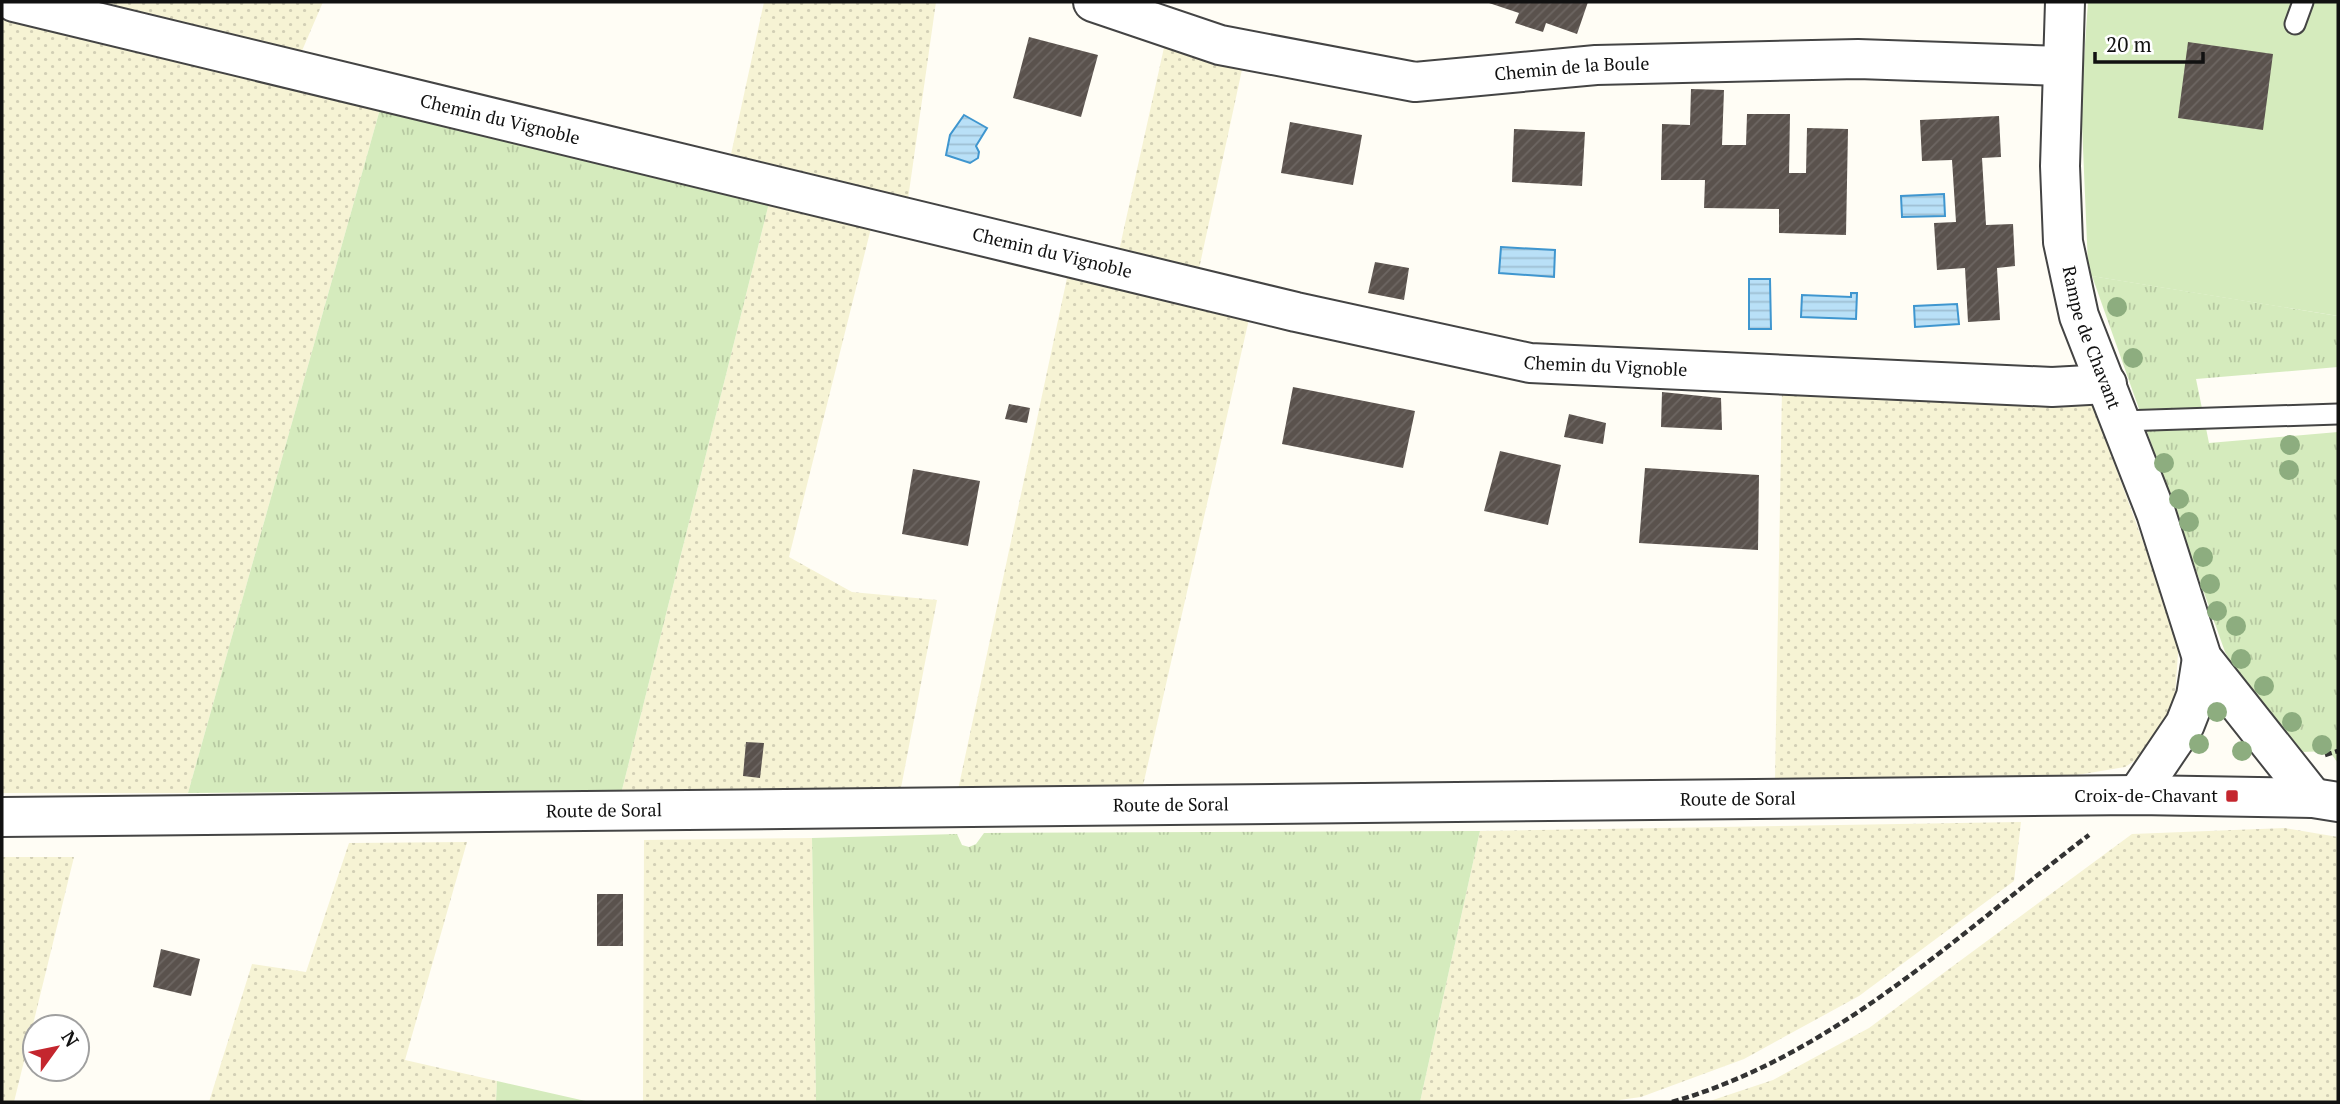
<svg xmlns="http://www.w3.org/2000/svg" width="2340" height="1104" viewBox="0 0 2340 1104" font-family="'PT Serif',serif">
	<style>
		.farmland { fill: url(#farmland-dots) }
		.grass { fill: url(#grass-tufts) }
		.park { fill: #d5ebbd }
		.water { fill: url(#water-rules); stroke: #3f96cf; stroke-width: 2 }
		.building { fill: url(#building-hatch) }
		.lines { fill: none; stroke-linecap: round; stroke-linejoin: round }
		.service-casing { stroke: #444; stroke-width: 23 }
		.minor-casing { stroke: #444; stroke-width: 42 }
		.tertiary-casing { stroke: #444; stroke-width: 42 }
		.path { stroke: #333; stroke-width: 4.5; stroke-dasharray: 7 3.5; stroke-linecap: butt }
		.service { stroke: #fff; stroke-width: 19 }
		.minor { stroke: #fff; stroke-width: 38 }
		.tertiary { stroke: #fff; stroke-width: 38 }
		.tree { fill: #8dad7f }
		.poi-dot { fill: #c4262e; stroke: #fff; stroke-width: 2.5 }
		.labels { text-anchor: middle; stroke-width: 7; stroke-linejoin: round; paint-order: stroke }
		.street-label { font-size: 18px; fill: #111; stroke: #fff }
		.poi-label { font-size: 18px; fill: #111; stroke: #fff; text-anchor: end }
	</style>
	<defs>
		<pattern id="farmland-dots" width="8" height="8" patternUnits="userSpaceOnUse" patternTransform="scale(1.75)"><rect width="8" height="8" fill="#f6f3d4"/><path d="M2 2h.1M6 6h.1" fill="none" stroke="#d2cfb5" stroke-width="1.8" stroke-linecap="round"/></pattern>
		<pattern id="grass-tufts" width="24" height="20" patternUnits="userSpaceOnUse" patternTransform="scale(1.75)"><rect width="24" height="20" fill="#d5ebbd"/><path d="M3 7l-1-3M5 7V3M7 7l1-3M15 17l-1-3M17 17v-4M19 17l1-3" fill="none" stroke="#b6c8a1"/></pattern>
		<pattern id="water-rules" width="6" height="5" patternUnits="userSpaceOnUse" patternTransform="scale(1.75)"><rect width="6" height="5" fill="#b9e0f7"/><path d="M0 2.5h6" fill="none" stroke="#9ebfd3"/></pattern>
		<pattern id="building-hatch" width="6" height="6" patternUnits="userSpaceOnUse" patternTransform="scale(1.75)"><rect width="6" height="6" fill="#5a524d"/><path d="M-1 1l2-2M0 6l6-6M5 7l2-2" fill="none" stroke="#6d6662"/></pattern>
	</defs>
	<rect width="100%" height="100%" fill="#fffdf5"/>
	<path class="farmland" d="M2,2H323L298,60L382,102L188,793H2Z
		M764,2H936L908,199L871,228L789,557L852,592L937,600L900,793L622,790L771,195L725,182Z
		M1165,43L1243,65L1191,306L1249,319L1142,790H958L1067,278L1111,287Z
		M1782,389L2079,397L2094,408L2179,640L2174,708L2151,750L2125,767L2077,775L1775,780Z
		M2021,822L2014,881L1859,996L1744,1059L1641,1097L1605,1102H1420L1480,831Z
		M2285,828L2338,837V1102H1707L1773,1080L1869,1028L2132,834Z
		M812,838L816,1102H643L644,840Z
		M467,842L405,1060L497,1081L496,1102H209L252,964L306,972L349,843Z
		M2,857H74L14,1102H2Z"/>
	<path class="grass" d="M382,102L771,195L622,790L188,793Z
		M2092,276L2338,316V367L2196,379L2209,443L2338,432V763L2329,751L2302,752L2253,698L2225,652Z
		M1480,831L1420,1102H816L812,838L957,834L962,845L969,847L976,844L984,833Z"/>
	<path class="park" d="M2088,2H2338V316L2091,276L2088,266L2081,101Z
		M497,1081L590,1102H496Z"/>
	<path class="water" d="M964,115L987,128L976,146L979,152L978,158L970,163L946,155L950,135Z
		M1944,194L1945,216L1902,217L1901,196Z
		M1501,247L1555,250L1554,277L1499,273Z
		M1749,279H1770L1771,329H1749Z
		M1851,293H1857L1856,319L1801,317L1802,295L1851,297Z
		M1957,304L1959,324L1915,327L1914,306Z"/>
	<path class="building" d="M1486,2H1588L1577,34L1546,23L1543,32L1515,23L1519,13Z
		M1029,37L1098,55L1081,117L1013,98Z
		M2188,42L2273,54L2263,130L2178,118Z
		M1691,89L1724,90L1722,145H1746L1747,114H1790L1789,173H1806L1807,128L1848,129L1846,235L1779,233V209L1704,208L1705,180H1661L1662,124L1690,125Z
		M1999,116L2001,157L1982,158L1986,225L2013,224L2015,266L1997,268L2000,320L1968,322L1965,268L1937,270L1934,223L1956,222L1952,160L1922,161L1920,120Z
		M1290,122L1362,135L1353,185L1281,173Z
		M1514,129L1585,132L1582,186L1512,182Z
		M1375,262L1409,268L1404,300L1368,293Z
		M1293,387L1415,411L1403,468L1282,444Z
		M1662,392L1721,398L1722,430L1661,427Z
		M1009,404L1030,408L1027,423L1005,419Z
		M1569,414L1606,423L1603,444L1564,437Z
		M1500,451L1561,465L1548,525L1484,511Z
		M1645,468L1759,475L1758,550L1639,543Z
		M913,469L980,481L968,546L902,534Z
		M746,742L764,743L760,778L743,776Z
		M597,894H623V946H597Z
		M161,949L200,959L191,996L153,987Z"/>
	<g class="lines">
		<defs>
			<path id="service" d="M2295,24L2303,2
				M2121,421L2338,414"/>
			<g id="minor">
				<path id="s1" d="M14,2L1296,312L1530,363L2052,387L2107,384"/>
				<path id="s2" d="M1093,2L1220,45L1415,82L1596,65L1858,59L2062,66"/>
				<path id="s3" d="M2065,2L2060,166L2063,242L2079,316L2156,513L2202,658L2313,798"/>
				<path d="M2137,795L2185,724L2196,696L2202,658"/>
			</g>
			<g id="tertiary">
				<path id="s4" d="M2,817L2137,795L2313,798L2338,802"/>
			</g>
		</defs>
		<use href="#service" class="service-casing"/>
		<use href="#minor" class="minor-casing"/>
		<use href="#tertiary" class="tertiary-casing"/>
		<path class="path" d="M2325,755L2338,751
			M1672,1102C1835,1055 1957,935 2089,835"/>
		<use href="#service" class="service"/>
		<use href="#minor" class="minor"/>
		<use href="#tertiary" class="tertiary"/>
	</g>
	<g class="tree">
		<circle cx="2117" cy="307" r="10"/>
		<circle cx="2133" cy="358" r="10"/>
		<circle cx="2290" cy="445" r="10"/>
		<circle cx="2164" cy="463" r="10"/>
		<circle cx="2289" cy="470" r="10"/>
		<circle cx="2179" cy="499" r="10"/>
		<circle cx="2189" cy="522" r="10"/>
		<circle cx="2203" cy="557" r="10"/>
		<circle cx="2210" cy="584" r="10"/>
		<circle cx="2217" cy="611" r="10"/>
		<circle cx="2236" cy="626" r="10"/>
		<circle cx="2241" cy="659" r="10"/>
		<circle cx="2264" cy="686" r="10"/>
		<circle cx="2217" cy="712" r="10"/>
		<circle cx="2292" cy="722" r="10"/>
		<circle cx="2199" cy="744" r="10"/>
		<circle cx="2322" cy="745" r="10"/>
		<circle cx="2242" cy="751" r="10"/>
	</g>
	<rect class="poi-dot" x="2225" y="789" width="14" height="14" rx="3.5"/>
	<g class="labels">
		<g class="street-label">
			<text dy="6" stroke="none"><textPath href="#s2" startOffset="490">Chemin de la Boule</textPath></text>
			<text dy="6" stroke="none"><textPath href="#s1" startOffset="500">Chemin du Vignoble</textPath></text>
			<text dy="6" stroke="none"><textPath href="#s1" startOffset="1068">Chemin du Vignoble</textPath></text>
			<text dy="6" stroke="none"><textPath href="#s3" startOffset="340">Rampe de Chavant</textPath></text>
			<text dy="6" stroke="none"><textPath href="#s1" startOffset="1634">Chemin du Vignoble</textPath></text>
			<text dy="6" stroke="none"><textPath href="#s4" startOffset="1736">Route de Soral</textPath></text>
			<text dy="6" stroke="none"><textPath href="#s4" startOffset="1169">Route de Soral</textPath></text>
			<text dy="6" stroke="none"><textPath href="#s4" startOffset="602">Route de Soral</textPath></text>
		</g>
		<g class="poi-label">
			<text x="2218" y="802">Croix-de-Chavant</text>
		</g>
	</g>
	<rect width="2340" height="1104" fill="none" stroke="#111111" stroke-width="7"/>
	<g transform="translate(56 1048) rotate(57)"><circle r="33" fill="#ffffff" stroke="#a0a0a0" stroke-width="2"/>
	<path d="M0-5L12 26L0 18L-12 26Z" fill="#c4262e"/>
	<text y="-10" font-size="19" font-weight="bold" text-anchor="middle" fill="#111111">N</text>
	</g>
	<path d="M2095 52v10h108v-10" fill="none" stroke="#111111" stroke-width="3.5"/>
	<text x="2106" y="52" font-size="21" fill="#111111" stroke="#ffffff" stroke-width="5" paint-order="stroke">20 m</text>
</svg>
